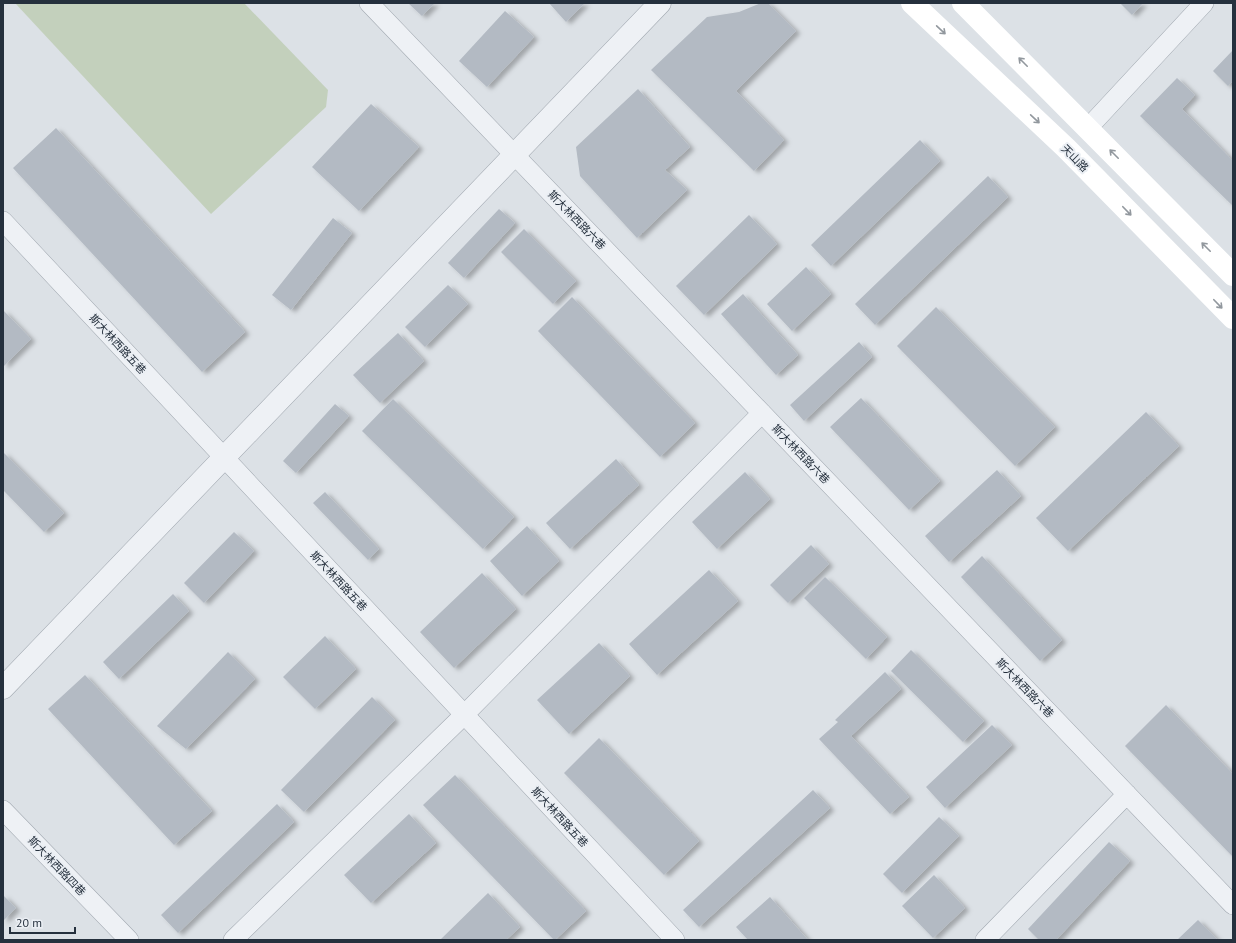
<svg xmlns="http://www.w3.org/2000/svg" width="1236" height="943" viewBox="0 0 1236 943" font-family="'PT Sans','Noto Sans SC',sans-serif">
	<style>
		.green { fill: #c3d0bc }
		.building { fill: #b3bac3; filter: url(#shadow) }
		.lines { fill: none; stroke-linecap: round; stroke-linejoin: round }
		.minor-casing { stroke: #a1a8b0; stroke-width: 20 }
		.tertiary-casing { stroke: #a1a8b0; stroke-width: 23 }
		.minor { stroke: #eef1f5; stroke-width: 19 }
		.tertiary { stroke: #eef1f5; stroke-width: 22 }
		.secondary { stroke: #fff; stroke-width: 22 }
		.oneway { stroke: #92989e }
		.labels { text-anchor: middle; stroke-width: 4; stroke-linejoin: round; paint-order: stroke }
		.street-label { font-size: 11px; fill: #25303d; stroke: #ebeff4 }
	</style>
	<defs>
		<filter id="shadow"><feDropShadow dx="4.5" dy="2.5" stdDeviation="2" flood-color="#0004"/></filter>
	</defs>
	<rect width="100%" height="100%" fill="#dce1e6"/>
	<path class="green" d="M15,3H244L328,90L326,107L211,214Z"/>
	<path class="building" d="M408,3H435L422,16Z
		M549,3H585L566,22Z
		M761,3H768L796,31L736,91L784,140L754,171L651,70L707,17L739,12Z
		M1120,3H1143L1132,15Z
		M505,11L534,37L487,87L459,61Z
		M1233,50V81L1228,86L1213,71Z
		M1177,78L1195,95L1182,109L1233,161V206L1140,116Z
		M638,89L690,147L665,170L687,190L637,238L580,176L576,147Z
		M371,104L419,147L359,211L312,167Z
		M56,128L245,332L202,372L13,168Z
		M920,140L940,161L831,266L811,245Z
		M988,176L1008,197L875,325L855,304Z
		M499,209L515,223L464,278L448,263Z
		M749,215L777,244L704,315L676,286Z
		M333,218L352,233L291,310L272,295Z
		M524,229L576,281L553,304L501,252Z
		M806,267L831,294L792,331L767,304Z
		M448,285L468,304L425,347L405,327Z
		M743,294L798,355L776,375L721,314Z
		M572,297L695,423L660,457L538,331Z
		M936,307L1055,427L1015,466L897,346Z
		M3,310L31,339L4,366L3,365Z
		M398,333L424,361L380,403L353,375Z
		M859,342L872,357L804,421L790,405Z
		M861,398L940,481L909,510L830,427Z
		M393,399L514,517L483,549L362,431Z
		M335,404L349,416L296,473L283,461Z
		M1146,412L1179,446L1068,551L1036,518Z
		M3,452L64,513L44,532L3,490Z
		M616,459L639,485L570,549L546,523Z
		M997,470L1021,496L949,562L925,536Z
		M745,472L770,499L717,549L692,522Z
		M325,492L379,549L368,560L313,503Z
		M527,526L559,561L522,596L490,561Z
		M234,532L254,551L204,603L184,583Z
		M811,545L829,564L788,603L770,585Z
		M982,556L1062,640L1040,661L961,577Z
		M709,570L738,601L657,675L629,644Z
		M482,573L516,609L454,668L420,632Z
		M825,577L887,637L866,659L804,598Z
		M173,594L189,611L119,679L103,662Z
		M325,636L356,669L315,709L283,677Z
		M599,643L630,676L569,734L537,700Z
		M911,650L984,721L963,742L891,671Z
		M228,652L255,679L186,749L157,726Z
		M885,672L901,689L851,736L909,797L890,814L819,739L838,722L835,720Z
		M85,675L212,811L174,845L48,709Z
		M372,697L395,720L304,812L281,790Z
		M1166,705L1233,774V857L1125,746Z
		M992,725L1012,745L945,808L926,787Z
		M599,738L699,841L664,875L564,773Z
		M455,775L586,911L555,940H554L423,805Z
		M813,790L830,808L699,927L683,910Z
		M277,804L294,822L178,933L161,915Z
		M409,814L436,843L371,903L344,875Z
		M939,817L959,836L902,893L883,874Z
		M1109,842L1130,861L1056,940H1039L1028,929Z
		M934,875L965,908L933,938L902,906Z
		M488,893L520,927L506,940H440Z
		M3,895L16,908L3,921Z
		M770,897L808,940H748L736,927Z
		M1198,920L1218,940H1177Z"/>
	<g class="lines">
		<defs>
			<path id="minor" d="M369,3L1233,905
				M1088,128L1204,3
				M3,221L675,940
				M3,810L129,940
				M233,940L464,715L762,413
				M985,940L1127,794"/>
			<path id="tertiary" d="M3,688L660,3"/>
		</defs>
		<use href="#minor" class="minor-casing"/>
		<use href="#tertiary" class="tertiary-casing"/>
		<use href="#minor" class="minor"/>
		<use href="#tertiary" class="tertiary"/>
		<path class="secondary" d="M912,3L1066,148L1233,318
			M963,3L1233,275"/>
	</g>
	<defs><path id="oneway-shaft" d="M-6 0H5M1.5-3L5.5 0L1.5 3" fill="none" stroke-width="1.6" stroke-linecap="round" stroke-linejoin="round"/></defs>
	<g class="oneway">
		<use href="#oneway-shaft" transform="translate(941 30) rotate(43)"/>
		<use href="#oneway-shaft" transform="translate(1023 62) rotate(-135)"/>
		<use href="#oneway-shaft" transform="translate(1035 119) rotate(43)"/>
		<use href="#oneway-shaft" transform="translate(1114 154) rotate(-135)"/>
		<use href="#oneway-shaft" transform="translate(1127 211) rotate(46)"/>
		<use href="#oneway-shaft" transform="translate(1206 247) rotate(-135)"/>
		<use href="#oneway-shaft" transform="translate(1218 304) rotate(46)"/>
	</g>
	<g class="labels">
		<g class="street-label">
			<text transform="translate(1075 158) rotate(45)" y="4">天山路</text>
			<text transform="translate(577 220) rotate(46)" y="4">斯大林西路六巷</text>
			<text transform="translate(118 344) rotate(47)" y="4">斯大林西路五巷</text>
			<text transform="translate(801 454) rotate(46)" y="4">斯大林西路六巷</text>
			<text transform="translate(339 581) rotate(47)" y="4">斯大林西路五巷</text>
			<text transform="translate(1025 688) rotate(46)" y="4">斯大林西路六巷</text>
			<text transform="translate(560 817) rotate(47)" y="4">斯大林西路五巷</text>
			<text transform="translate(57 866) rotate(46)" y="4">斯大林西路四巷</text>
		</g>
	</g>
	<rect width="1236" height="943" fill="none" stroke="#25303d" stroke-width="8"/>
	<path d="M10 927v6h65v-6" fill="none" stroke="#25303d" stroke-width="2"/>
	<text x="16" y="927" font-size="12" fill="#25303d" stroke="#ebeff4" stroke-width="3" paint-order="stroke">20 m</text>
</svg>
